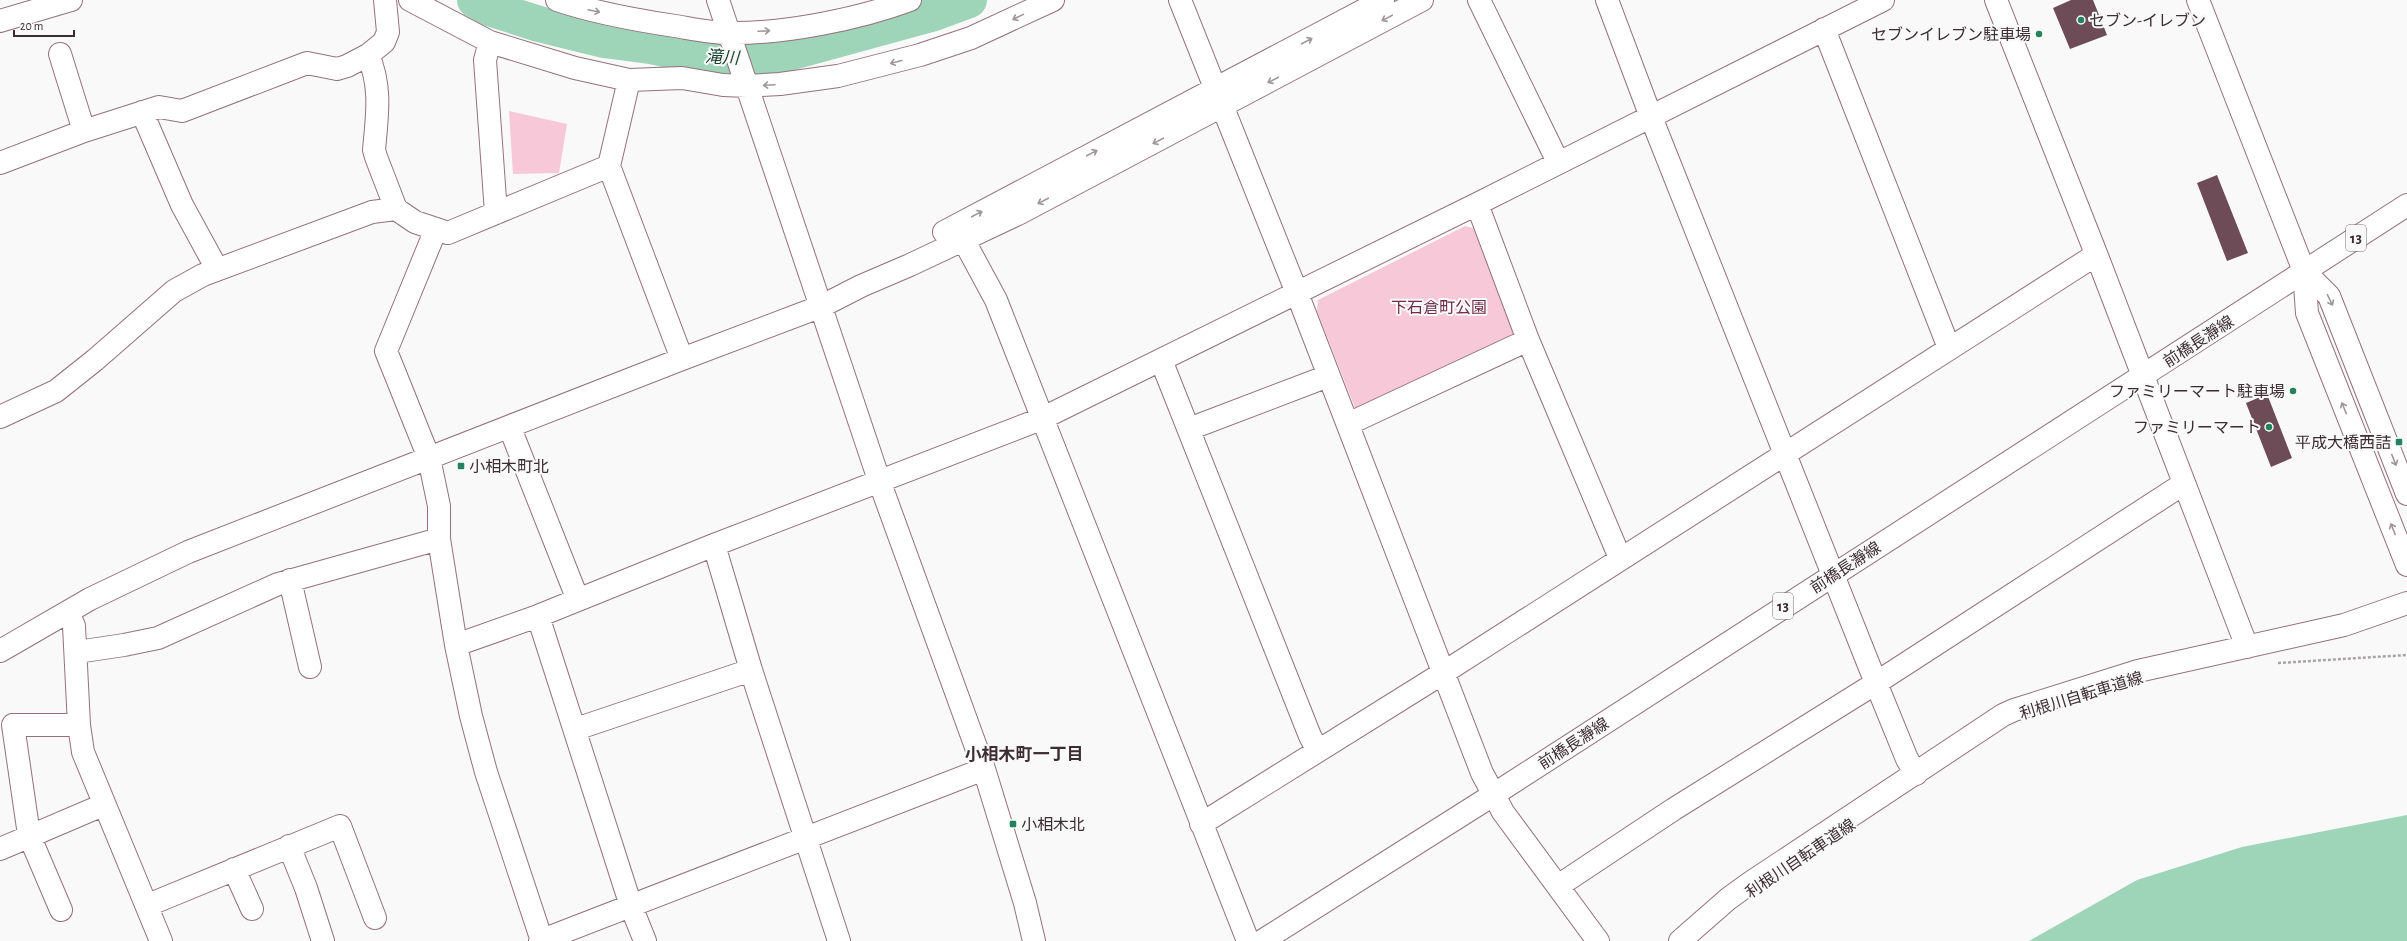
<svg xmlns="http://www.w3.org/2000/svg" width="2407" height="941" viewBox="0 0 2407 941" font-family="'Alegreya Sans','Noto Sans JP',sans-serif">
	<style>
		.green { fill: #f7c8d8 }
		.water { fill: #9ed4b8 }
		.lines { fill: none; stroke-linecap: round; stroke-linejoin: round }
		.river { stroke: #9ed4b8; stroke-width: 36 }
		.building { fill: #6d4c57 }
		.minor-casing { stroke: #94717d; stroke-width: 24 }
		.major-casing { stroke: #94717d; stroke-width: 24 }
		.path { stroke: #aaa3a5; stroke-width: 2.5; stroke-dasharray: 3 2; stroke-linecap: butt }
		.minor { stroke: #fff; stroke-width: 22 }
		.major { stroke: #fff; stroke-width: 22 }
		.oneway { stroke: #9e9698 }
		.poi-dot { fill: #22845d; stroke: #f9f9f9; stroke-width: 1.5 }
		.labels { text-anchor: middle; stroke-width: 4; stroke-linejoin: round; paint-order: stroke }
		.shield { fill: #f9f9f9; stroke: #756a6e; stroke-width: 1 }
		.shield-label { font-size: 15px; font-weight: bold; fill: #3c2d32 }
		.poi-label { font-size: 16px; fill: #3c2d32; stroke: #f9f9f9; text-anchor: end }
		.park-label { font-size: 16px; fill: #6e2d48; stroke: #f9f9f9 }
		.street-label { font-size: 16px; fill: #3c2d32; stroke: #f9f9f9 }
		.water-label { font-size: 17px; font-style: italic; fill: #17422f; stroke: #f9f9f9 }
		.neighbourhood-label { font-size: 17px; font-weight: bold; fill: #3c2d32; stroke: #f9f9f9 }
	</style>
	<rect width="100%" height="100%" fill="#f9f9f9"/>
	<path class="green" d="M509,111L567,124L559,173L513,174Z
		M1465,226L1476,229L1515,330L1511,342L1362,410L1355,408L1317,311L1318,300Z"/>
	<path class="water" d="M2407,815V941H2029L2137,880L2242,847Z"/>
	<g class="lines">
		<path class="river" d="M475,0L489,8L539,24L604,40L650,46L706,58L767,59L931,14L969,0"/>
	</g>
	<path class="building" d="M2071,0H2093L2107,35L2070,49L2053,8Z
		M2217,175L2248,253L2227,261L2197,183Z
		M2267,394L2292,458L2271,467L2246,403Z"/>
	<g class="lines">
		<defs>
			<path id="minor" d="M410,0L490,42L575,68L629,80L682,78L723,85L747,86L780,84L838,76L920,55L971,38L1053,0
				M557,0C595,13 635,20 675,26C693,29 711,33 729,33C784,34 859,19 910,0
				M718,0L880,483L984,769L1025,903L1034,941
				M1180,0L1297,293L1482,773L1503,812L1598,941
				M1479,0L1558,162
				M1607,0L1651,117L1876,683L1907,759L1916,774
				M1996,0L2097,256L2247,647
				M2198,0L2304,271L2307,313L2407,565
				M0,21L71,0
				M1824,29L1949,348
				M490,42L485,60L496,213
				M60,54L84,131
				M368,55C382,87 377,116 374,150L376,157L396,209
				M629,80L609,166L682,359
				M142,112L182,205L217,269
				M0,163L84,131L159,107L182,111L307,63L337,69L347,66L368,55L384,42L388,32L385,0
				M1477,204L1528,340L1620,558
				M956,226L996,300L1248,941
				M436,229L386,351L429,458L439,506V539L456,645L471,716L486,772L542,941
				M944,232L1383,0
				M2304,271L2329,296L2407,494
				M1161,360L1310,736L1318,751
				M0,417L56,391L95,360L174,291L203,275L372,212L396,209L415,222L448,233L609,166
				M1348,424L1528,340
				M510,428L578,600
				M1189,429L1328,376
				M714,545L751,670L839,941
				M290,580L310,667
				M68,612L74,626L79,725L83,752L161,941
				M538,616L631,906L645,941
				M456,645L538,616L714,545L1041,419L1477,204L1883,0
				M0,651L90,599L188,552L682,359L822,306L861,286L910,265L1020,213L1422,0
				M77,652L124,645L158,638L278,584L439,539
				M576,729L751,670
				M1201,824L1443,673L2088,260L2097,256
				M289,846L306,888L323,941
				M0,849L103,805
				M234,869L252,909
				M1558,886L1674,809L1876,683L2177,488L2185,485
				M148,905L340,826L375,918
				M61,910L29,835L13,725H79
				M540,941L984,769
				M1680,941L1728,899L1750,883L2003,715L2014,710L2138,671L2344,625L2407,603"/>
			<path id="major" d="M1262,941L1493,795L2407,205"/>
		</defs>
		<use href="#minor" class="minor-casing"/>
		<use href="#major" class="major-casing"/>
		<path class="path" d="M2278,663L2407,655"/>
		<use href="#minor" class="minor"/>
		<use href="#major" class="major"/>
	</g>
	<defs><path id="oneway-shaft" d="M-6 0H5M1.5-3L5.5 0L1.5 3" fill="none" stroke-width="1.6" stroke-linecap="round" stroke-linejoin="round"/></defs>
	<g class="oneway">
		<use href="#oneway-shaft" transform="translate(594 11) rotate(12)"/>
		<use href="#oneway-shaft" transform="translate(1018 17) rotate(154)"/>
		<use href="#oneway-shaft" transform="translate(1387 18) rotate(152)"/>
		<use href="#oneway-shaft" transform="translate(764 31) rotate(-3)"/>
		<use href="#oneway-shaft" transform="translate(1307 41) rotate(-28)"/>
		<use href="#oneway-shaft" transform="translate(896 62) rotate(165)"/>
		<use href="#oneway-shaft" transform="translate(1273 80) rotate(152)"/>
		<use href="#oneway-shaft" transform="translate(769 85) rotate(177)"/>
		<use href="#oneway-shaft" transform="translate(1158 141) rotate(152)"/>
		<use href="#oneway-shaft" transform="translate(1092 153) rotate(-28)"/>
		<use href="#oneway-shaft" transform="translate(1043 201) rotate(152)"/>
		<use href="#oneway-shaft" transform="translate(977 214) rotate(-28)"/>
		<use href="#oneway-shaft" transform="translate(2330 300) rotate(64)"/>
		<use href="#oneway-shaft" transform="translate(2344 408) rotate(-112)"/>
		<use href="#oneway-shaft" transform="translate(2394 460) rotate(68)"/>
		<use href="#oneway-shaft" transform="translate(2393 529) rotate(-112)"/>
	</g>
	<g class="poi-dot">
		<circle cx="2081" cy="20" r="4"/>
		<circle cx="2039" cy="34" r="4"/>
		<circle cx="2293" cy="391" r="4"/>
		<circle cx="2269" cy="427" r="4"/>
		<rect x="2395" y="438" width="8" height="8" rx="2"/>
		<rect x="457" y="462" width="8" height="8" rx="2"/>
		<rect x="1009" y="820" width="8" height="8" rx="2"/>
	</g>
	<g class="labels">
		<g class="shield">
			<rect x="2346" y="225" width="20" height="26" rx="3"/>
			<rect x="1773" y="593" width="20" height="26" rx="3"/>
		</g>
		<g class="shield-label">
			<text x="2356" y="243">13</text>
			<text x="1783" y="611">13</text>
		</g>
		<g class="poi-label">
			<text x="2089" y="26" text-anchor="start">セブン-イレブン</text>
			<text x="2031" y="40">セブンイレブン駐車場</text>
			<text x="2285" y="397">ファミリーマート駐車場</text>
			<text x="2261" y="433">ファミリーマート</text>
			<text x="2391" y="448">平成大橋西詰</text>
			<text x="469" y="472" text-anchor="start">小相木町北</text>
			<text x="1021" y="830" text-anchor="start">小相木北</text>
		</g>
		<g class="park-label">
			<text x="1439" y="313">下石倉町公園</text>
		</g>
		<g class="street-label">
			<text transform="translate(2198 341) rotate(-33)" y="6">前橋長瀞線</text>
			<text transform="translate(1845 567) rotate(-33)" y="6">前橋長瀞線</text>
			<text transform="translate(2081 695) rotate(-17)" y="6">利根川自転車道線</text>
			<text transform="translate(1573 743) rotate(-33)" y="6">前橋長瀞線</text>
			<text transform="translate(1800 858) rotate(-34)" y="6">利根川自転車道線</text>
		</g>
		<g class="water-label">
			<text transform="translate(722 57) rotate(3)" y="6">滝川</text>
		</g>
		<g class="neighbourhood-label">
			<text x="1024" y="760">小相木町一丁目</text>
		</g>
	</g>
	<path d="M14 30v6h60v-6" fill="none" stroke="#3c2d32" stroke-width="2"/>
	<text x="20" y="30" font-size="12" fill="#3c2d32" stroke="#f9f9f9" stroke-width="3" paint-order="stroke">20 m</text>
</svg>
